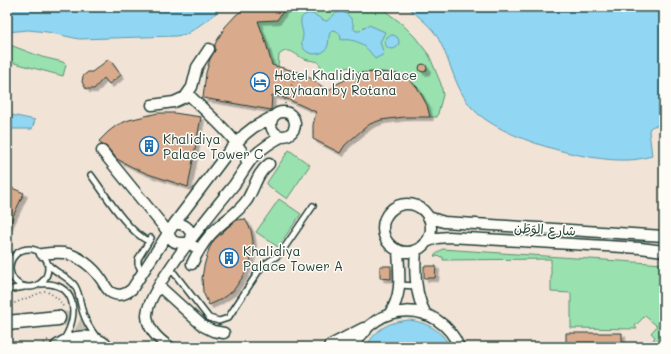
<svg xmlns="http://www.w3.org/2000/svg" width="671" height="354" viewBox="0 0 671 354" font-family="Mali,'Playpen Sans Arabic',sans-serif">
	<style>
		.green { fill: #99e1af; stroke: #5c8f72 }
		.water { fill: #91d6f3; stroke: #6399a7 }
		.building { fill: #daaa8c; stroke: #1f3d34; filter: url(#shadow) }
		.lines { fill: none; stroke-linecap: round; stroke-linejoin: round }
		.secondary-tunnel { stroke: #c8c2b6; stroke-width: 14; stroke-dasharray: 14 7; stroke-linecap: butt }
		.lane-casing { stroke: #1f3d34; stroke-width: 8 }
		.street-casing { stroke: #1f3d34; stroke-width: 13 }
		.secondary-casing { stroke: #1f3d34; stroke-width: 17 }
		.path { stroke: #1f3d34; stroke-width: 1.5; stroke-dasharray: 1 3; stroke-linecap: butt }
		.lane { stroke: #fdfcf7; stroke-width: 5 }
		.street { stroke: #fdfcf7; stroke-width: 10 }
		.secondary { stroke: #fdfcf7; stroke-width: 14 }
		.labels { text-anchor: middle; stroke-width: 3; stroke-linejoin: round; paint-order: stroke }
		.poi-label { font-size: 13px; fill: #1f3d34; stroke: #fdfcf7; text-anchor: start }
		.street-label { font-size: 13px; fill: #1f3d34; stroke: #fdfcf7 }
	</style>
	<defs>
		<filter id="shadow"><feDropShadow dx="3.5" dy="3.5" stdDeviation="0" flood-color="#0004"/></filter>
	</defs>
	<rect width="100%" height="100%" fill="#f2e3d7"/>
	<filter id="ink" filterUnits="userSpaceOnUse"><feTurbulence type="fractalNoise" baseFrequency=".025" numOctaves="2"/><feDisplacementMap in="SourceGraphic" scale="8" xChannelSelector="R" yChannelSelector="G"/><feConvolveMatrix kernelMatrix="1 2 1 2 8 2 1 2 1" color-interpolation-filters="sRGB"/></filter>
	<g filter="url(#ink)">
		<path class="green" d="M252,7H380L401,23L415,37L429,55L441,84L443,95L437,117H430C420,75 397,69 357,73C349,59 338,76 326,72C322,70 320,65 318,62C313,60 309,61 305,59C295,56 290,45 279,55L278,66L272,67L266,43Z
			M10,45L42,57L63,62L66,65L63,76L7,61V49Z
			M289,150L310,165L287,199L266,184Z
			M279,199L301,214L278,247L256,232Z
			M442,249L664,264V339L660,343L656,344L653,340L655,337L651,333L657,326L645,316L635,326L637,329L571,328V293L551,292V259L443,260V257L434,256Z"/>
		<path class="water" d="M7,7H222L213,16L187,34L176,36L79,39L47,32L28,30L7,32Z
			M408,7H664V131C660,125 656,124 650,128L649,131L652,156C644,158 636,160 628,160C587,162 500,139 472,108C455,89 451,62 439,40C433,27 418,17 408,7Z
			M342,12C350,14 353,21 354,29L356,31H360L364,27L369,25L385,32L380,42L384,54L375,59C367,46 357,38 341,40C341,34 338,30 332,30C326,36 332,46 323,52C315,56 305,54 302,45C301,41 303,39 303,35C303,28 296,17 307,14C315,12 320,20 327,21L336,13Z
			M385 42a7 7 0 1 1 14 0a7 7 0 1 1-14 0Z
			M7,114L35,120L32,129H7Z
			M410,320C427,323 442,330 450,347H366C377,328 388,322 410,320Z"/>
		<path class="building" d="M247,7H286L277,20L258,21L266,43L272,65L298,72L312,79L328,91L337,84L358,73L379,72L398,74L407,78L417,87L427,105L430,117H404L381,120L370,124L361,131L345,145L340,153L313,139V125L316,112L285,98L272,95L271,110L203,98L206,73L210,59L215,50V44L225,27L236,15Z
			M109,59L121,75L109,84L104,78L94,89H86L82,82L83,76L88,72H92Z
			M419 68a4 4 0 1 1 8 0a4 4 0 1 1-8 0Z
			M158,113H174L201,117L188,187L148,174L132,167L117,159L107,147L102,145L99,141L108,132L117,125L129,120Z
			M7,186L24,193L7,229Z
			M245,219L251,230L253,241V252L249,264L244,275L233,291L218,301L209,305L203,292L202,278L204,266L209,249L214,240L228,227L237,220Z
			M380,266H391V279L380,278Z
			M424,266H436L435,278H424Z
			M566,333H622V347H566Z"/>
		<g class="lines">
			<path class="secondary-tunnel" d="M58,318C76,318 92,328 95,347"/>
			<defs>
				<path id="lane" d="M91,175C106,195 127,231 148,241
					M10 268a19 19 0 1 1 38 0a19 19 0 1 1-38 0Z
					M48,264C55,273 68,276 75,286C80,294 80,304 83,313C86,322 91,330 97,338
					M171,269L209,318L219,321L228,318L262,266L280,254L313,206
					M142,272L138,264V259L151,238
					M40,284C76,281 80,314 64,339
					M399,285L416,286
					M7,290L24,287"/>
				<path id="street" d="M188,94C206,112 241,141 248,164
					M152,105L174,102L185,97L192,87L197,67L209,49
					M271 124a12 12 0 1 1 24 0a12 12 0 1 1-24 0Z
					M102,151L168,232C172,244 176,243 187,243C191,244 196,248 199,249
					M383 228a24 24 0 1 1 48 0a24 24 0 1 1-48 0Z
					M428,217L444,222L664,236
					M174,224C183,223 190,227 192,237
					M426,242L437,238L449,237L640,248L664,251
					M416,250C414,273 415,295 426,315
					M42,254C49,253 56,252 64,253C78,255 93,267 101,279C105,284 106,290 112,293C120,297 126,294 132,289L174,224L229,151L245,134L254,127L274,116
					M192,264C198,251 205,239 216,229C226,219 239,212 247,200C255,187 257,173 269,164
					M159,286L203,326L213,331L224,333
					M390,313C403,294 399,272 398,250
					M170,347C159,340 148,330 147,316C145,292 216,207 234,185C241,175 247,164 255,155C264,147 273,141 283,136
					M354,347C375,300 439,299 459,347"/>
				<path id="secondary" d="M7,323L58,318
					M58,347C72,336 91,335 106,347
					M331,347L364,330"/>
			</defs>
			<use href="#lane" class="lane-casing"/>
			<use href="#street" class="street-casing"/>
			<use href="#secondary" class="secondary-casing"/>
			<path class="path" d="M285,112V98L298,72
				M7,306L45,291C52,294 61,299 63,307
				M33,347L42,345L49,339"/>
			<use href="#lane" class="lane"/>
			<use href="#street" class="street"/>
			<use href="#secondary" class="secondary"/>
		</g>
	</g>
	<defs>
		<symbol id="hotel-ring" viewBox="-11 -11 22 22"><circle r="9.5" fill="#fdfcf7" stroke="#1f6fb2" stroke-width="1.5"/><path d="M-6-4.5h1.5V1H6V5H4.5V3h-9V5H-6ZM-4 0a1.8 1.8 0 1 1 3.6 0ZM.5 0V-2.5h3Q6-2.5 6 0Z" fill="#1f6fb2"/></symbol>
		<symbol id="building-ring" viewBox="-11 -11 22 22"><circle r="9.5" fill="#fdfcf7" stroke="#1f6fb2" stroke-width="1.5"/><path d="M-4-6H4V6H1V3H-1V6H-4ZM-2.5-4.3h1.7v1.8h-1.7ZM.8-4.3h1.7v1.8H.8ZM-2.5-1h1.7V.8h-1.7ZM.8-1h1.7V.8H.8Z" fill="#1f6fb2"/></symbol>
	</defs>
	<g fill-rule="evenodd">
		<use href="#hotel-ring" x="249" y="71" width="22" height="22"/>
		<use href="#building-ring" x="138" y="135" width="22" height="22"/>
		<use href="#building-ring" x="218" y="247" width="22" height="22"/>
	</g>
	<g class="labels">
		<g class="poi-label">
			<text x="274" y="80">Hotel Khalidiya Palace<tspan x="274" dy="15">Rayhaan by Rotana</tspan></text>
			<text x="163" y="144">Khalidiya<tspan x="163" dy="15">Palace Tower C</tspan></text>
			<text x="243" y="256">Khalidiya<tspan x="243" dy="15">Palace Tower A</tspan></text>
		</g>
		<g class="street-label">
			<text transform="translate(545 229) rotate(3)" y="5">شارع الوَطَن</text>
		</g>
	</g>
	<rect width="671" height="354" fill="none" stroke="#fdfcf7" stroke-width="24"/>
	<rect x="12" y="12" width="647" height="330" fill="none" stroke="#1f3d34" stroke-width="1.5" filter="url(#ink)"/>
</svg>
